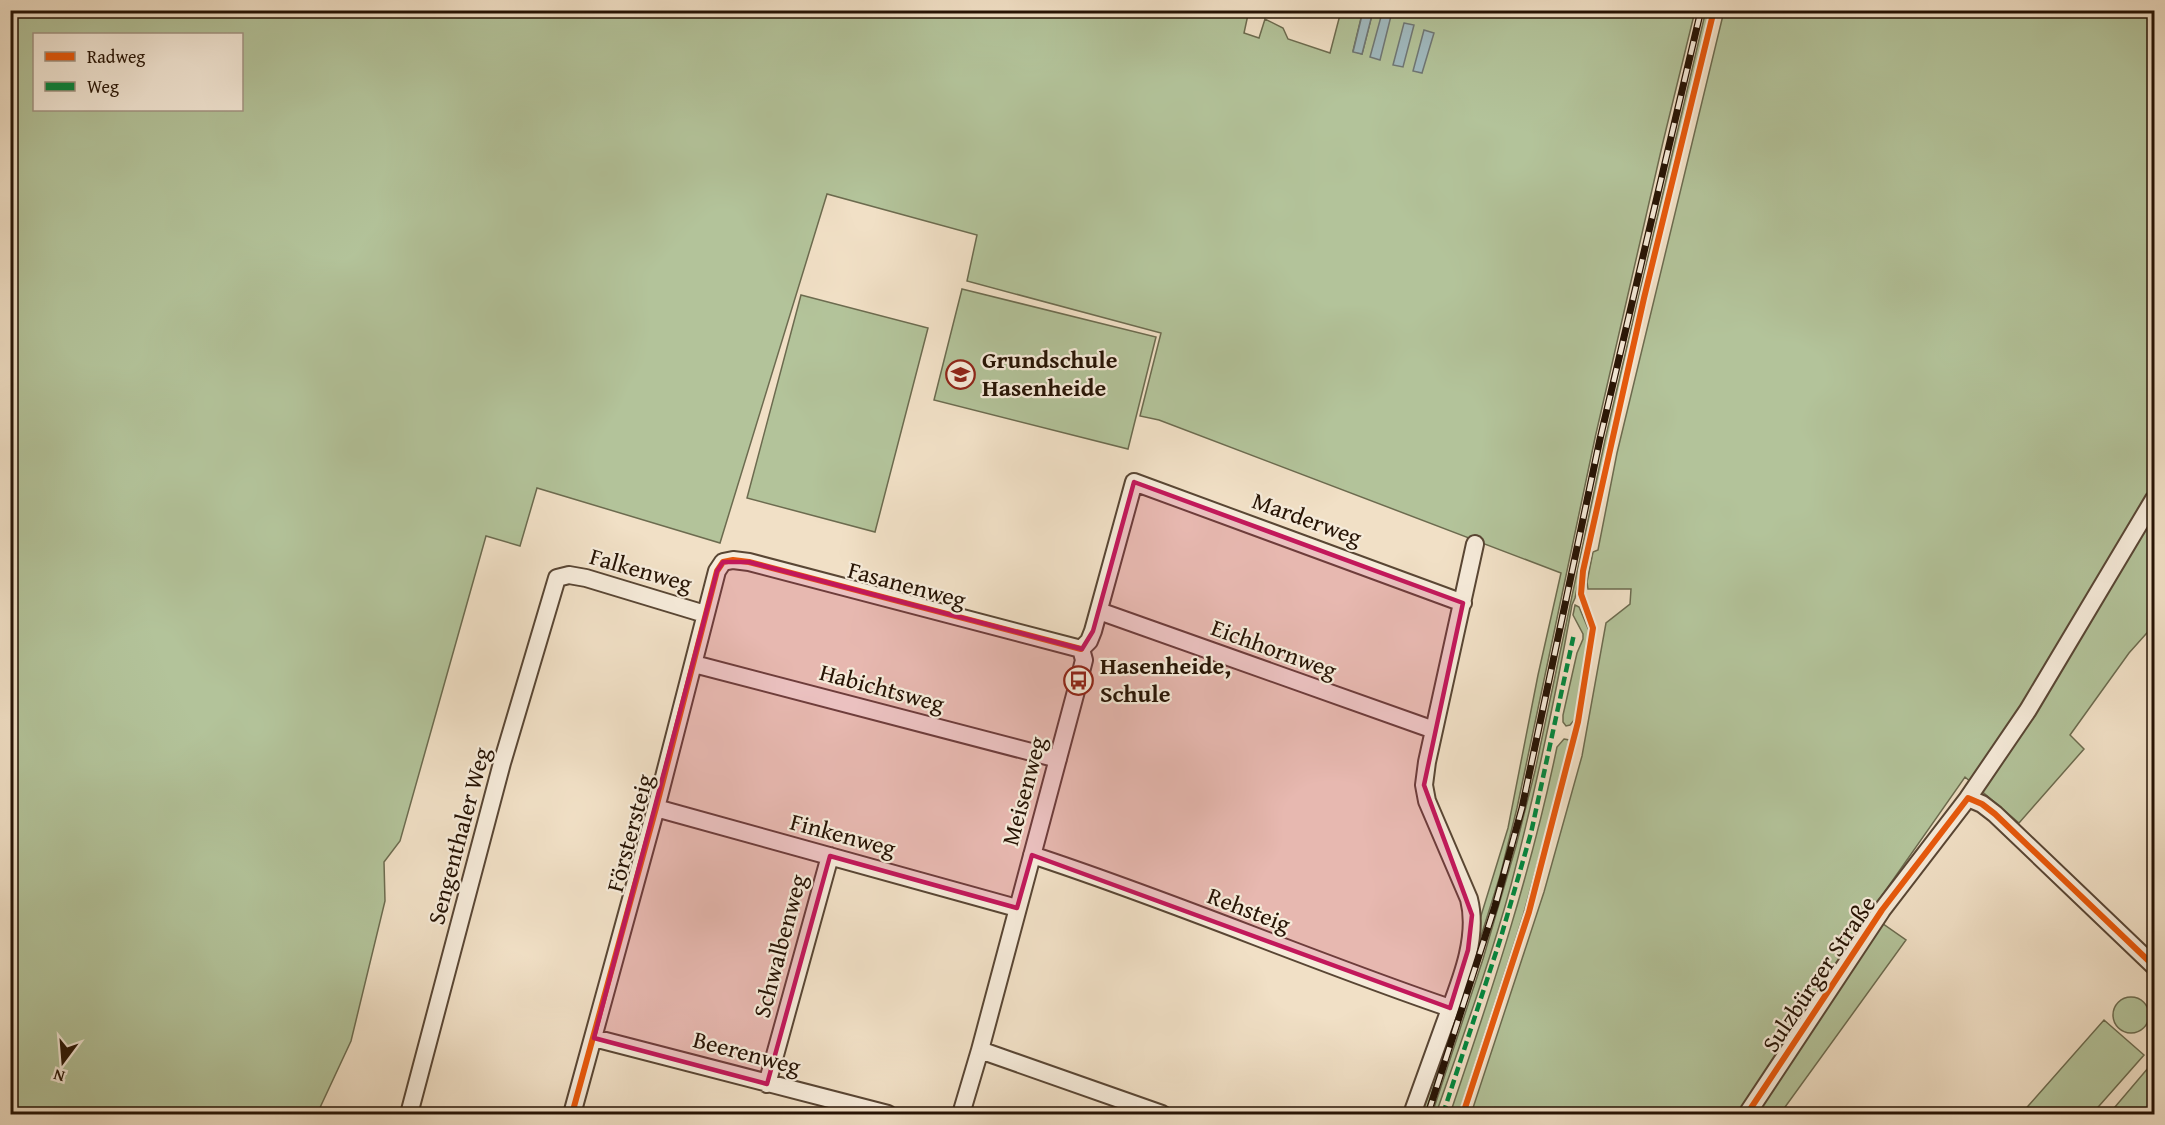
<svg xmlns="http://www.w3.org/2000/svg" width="2165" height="1125" viewBox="0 0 2165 1125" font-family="'Gentium Book Plus',serif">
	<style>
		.green { fill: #b3c39a; stroke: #6c6b4f; stroke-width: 1.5; fill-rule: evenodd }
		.water { fill: #a0bac0; stroke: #6f7775; stroke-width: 1.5 }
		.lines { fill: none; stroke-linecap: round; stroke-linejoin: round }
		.minor-casing { stroke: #594634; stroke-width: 20 }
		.minor { stroke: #f6ebda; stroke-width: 16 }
		.rail-casing { stroke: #261304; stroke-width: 7 }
		.rail { stroke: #f6ebda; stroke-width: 4.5; stroke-dasharray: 14; stroke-linecap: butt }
		.quiet { stroke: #00873e; stroke-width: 4.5; stroke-dasharray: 9 4.5; stroke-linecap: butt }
		.cycleway-casing { stroke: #f6ebda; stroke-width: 10 }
		.cycleway { stroke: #e8590c; stroke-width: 6 }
		.marked { fill: #c2185b; fill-opacity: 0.2; stroke: #c2185b; stroke-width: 4.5; stroke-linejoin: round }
		.labels { text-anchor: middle; stroke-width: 4.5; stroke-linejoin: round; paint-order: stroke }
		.poi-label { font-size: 24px; font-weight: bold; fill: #261304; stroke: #f6ebda; text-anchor: start }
		.street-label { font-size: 24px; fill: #261304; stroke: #f6ebda }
	</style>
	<rect width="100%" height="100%" fill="#f1e0c6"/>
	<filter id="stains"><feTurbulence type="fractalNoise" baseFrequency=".00333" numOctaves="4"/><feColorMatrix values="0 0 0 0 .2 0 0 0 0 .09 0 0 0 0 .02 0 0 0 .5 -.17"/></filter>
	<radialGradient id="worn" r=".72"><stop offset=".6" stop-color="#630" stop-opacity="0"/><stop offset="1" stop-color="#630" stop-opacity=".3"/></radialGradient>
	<path class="green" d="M1249,10L1244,33L1259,38L1265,19L1283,28L1288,39L1330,53L1341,11L1363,10L1353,51L1362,54L1373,11H1695L1663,142L1595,438L1517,808L1500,876L1425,1114H1420L1508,828L1538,675L1561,573L1159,420L1140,416L1161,333L967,281L977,235L827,194L720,543L537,488L520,546L486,536L400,841L384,862L385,901L351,1041L317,1114H11L10,48L15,11ZM34,34H242V110H34Z
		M1706,10L1710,11L1608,441L1575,598L1572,605C1555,699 1535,793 1511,885C1490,962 1462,1039 1436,1114H1432L1483,959L1516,846L1535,771L1605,440Z
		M1724,11H2154V625L2129,653L2070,735L2084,749L2019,823L1965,777L1869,914L1906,940L1780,1114H1471L1544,892L1582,756L1606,623L1630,604L1631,589H1588L1587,582L1593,552L1598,550L1617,453Z
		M962,289L1156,337L1128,449L934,400Z
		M801,295L928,328L875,532L747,498Z
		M1575,605L1579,607L1590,633L1576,718L1570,725L1566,726L1563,722V715L1577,653L1583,639V634L1573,615Z
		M1564,739L1569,740L1570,745L1523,916L1459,1114H1450C1491,993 1531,873 1557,747Z
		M2113 1015a18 18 0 1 1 36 0a18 18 0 1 1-36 0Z
		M2104,1020L2144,1055L2092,1114H2021Z
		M2154,1061V1114H2109Z"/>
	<path class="water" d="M1363,11H1373L1362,54L1353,52Z
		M1382,13L1391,16L1380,60L1370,57Z
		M1404,23L1414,25L1403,67L1393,65Z
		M1424,30L1434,33L1422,73L1413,71Z"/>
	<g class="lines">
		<defs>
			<path id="minor" d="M1099,611L1434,730
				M1081,649L1089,641L1093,631L1134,482L1463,603
				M694,664L1058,759
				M1968,798L2028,710L2154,499
				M656,808L1017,908
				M1032,855C1173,901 1309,960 1450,1008
				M594,1038L888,1114
				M980,1050L1162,1114
				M767,1084L830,856
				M409,1114L502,763L557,578L569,575L586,578L705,614
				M572,1114L656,808L717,571L723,562L733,560L749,562L1081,649
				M961,1114L980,1050L1079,680L1084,660L1081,649
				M1412,1114C1422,1087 1432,1059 1442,1031C1456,991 1480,942 1469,899L1427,801L1424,785L1427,762L1475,544
				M1747,1114L1882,910L1968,798L1982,804L1995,814L2154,966"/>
		</defs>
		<use href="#minor" class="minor-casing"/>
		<use href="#minor" class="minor"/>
		<defs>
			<path id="rail" d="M1428,1114L1495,906L1522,808L1600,439L1701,10"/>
		</defs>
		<use href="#rail" class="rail-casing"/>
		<use href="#rail" class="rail"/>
		<path class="quiet" d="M1443,1114L1501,937L1531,833L1574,634"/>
		<defs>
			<path id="cycleway" d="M572,1114L656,808L717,571L723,562L733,560L749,562L1081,649
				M1463,1114L1529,912L1578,722L1593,628L1581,594L1583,571L1644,298L1714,10
				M1747,1114L1882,910L1968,798L1982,804L1995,814L2154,966"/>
		</defs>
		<use href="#cycleway" class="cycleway-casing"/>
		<use href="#cycleway" class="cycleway"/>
	</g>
	<path class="marked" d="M1134,482L1463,603L1424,785L1472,915L1468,950L1450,1008L1032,855L1017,908L830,856L767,1084L594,1038L717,571L723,562H749L1082,649L1093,631Z"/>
	<defs>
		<symbol id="school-ring" viewBox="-11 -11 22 22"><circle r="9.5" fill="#f6ebda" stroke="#8f2418" stroke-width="1.5"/><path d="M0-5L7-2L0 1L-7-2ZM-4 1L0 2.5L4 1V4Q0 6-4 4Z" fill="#8f2418"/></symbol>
		<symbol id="bus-ring" viewBox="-11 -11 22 22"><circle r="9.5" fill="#f6ebda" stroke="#8f2418" stroke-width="1.5"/><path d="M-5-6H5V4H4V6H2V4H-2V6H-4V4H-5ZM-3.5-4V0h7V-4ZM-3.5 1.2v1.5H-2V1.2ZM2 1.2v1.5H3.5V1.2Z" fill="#8f2418"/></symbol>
	</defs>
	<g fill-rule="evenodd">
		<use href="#school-ring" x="944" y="358" width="33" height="33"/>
		<use href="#bus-ring" x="1062" y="664" width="33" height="33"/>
	</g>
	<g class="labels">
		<g class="poi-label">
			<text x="982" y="368">Grundschule<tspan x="982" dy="28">Hasenheide</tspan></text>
			<text x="1100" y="674">Hasenheide,<tspan x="1100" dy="28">Schule</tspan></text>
		</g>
		<g class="street-label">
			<text transform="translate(1307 519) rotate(20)" y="8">Marderweg</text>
			<text transform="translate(641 570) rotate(16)" y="8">Falkenweg</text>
			<text transform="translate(907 585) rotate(15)" y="8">Fasanenweg</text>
			<text transform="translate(1274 649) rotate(20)" y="8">Eichhornweg</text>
			<text transform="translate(882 688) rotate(15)" y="8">Habichtsweg</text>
			<text transform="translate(1024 791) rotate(-75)" y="8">Meisenweg</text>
			<text transform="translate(630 833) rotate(-75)" y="8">Förstersteig</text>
			<text transform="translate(843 835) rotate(15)" y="8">Finkenweg</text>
			<text transform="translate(459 836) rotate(-75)" y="8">Sengenthaler Weg</text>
			<text transform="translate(1249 910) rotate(21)" y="8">Rehsteig</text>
			<text transform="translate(780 946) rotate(-75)" y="8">Schwalbenweg</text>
			<text transform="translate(1819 974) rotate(-56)" y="8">Sulzbürger Straße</text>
			<text transform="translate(747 1053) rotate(15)" y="8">Beerenweg</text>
		</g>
	</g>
	<rect width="2165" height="1125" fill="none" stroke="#f1e0c6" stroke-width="36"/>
	<rect x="12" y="12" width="2141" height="1101" fill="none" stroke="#261304" stroke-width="3"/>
	<rect x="18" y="18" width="2129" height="1089" fill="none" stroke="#261304" stroke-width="1.5"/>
	<rect x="33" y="33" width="210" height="78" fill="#f6ebda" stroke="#a39584" stroke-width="1.5"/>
	<rect x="45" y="52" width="30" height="9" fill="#e8590c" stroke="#a39584" stroke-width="1.5"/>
	<text x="87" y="63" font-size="18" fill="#261304">Radweg</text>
	<rect x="45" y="82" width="30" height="9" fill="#00873e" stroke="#a39584" stroke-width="1.5"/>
	<text x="87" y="93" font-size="18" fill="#261304">Weg</text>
	<g transform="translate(63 1062) rotate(196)" stroke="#f6ebda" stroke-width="4.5" paint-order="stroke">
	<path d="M0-4.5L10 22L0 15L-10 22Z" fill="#261304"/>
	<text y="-9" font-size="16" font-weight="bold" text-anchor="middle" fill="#261304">N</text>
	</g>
	<rect width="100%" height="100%" filter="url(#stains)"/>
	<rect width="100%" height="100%" fill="url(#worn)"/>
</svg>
